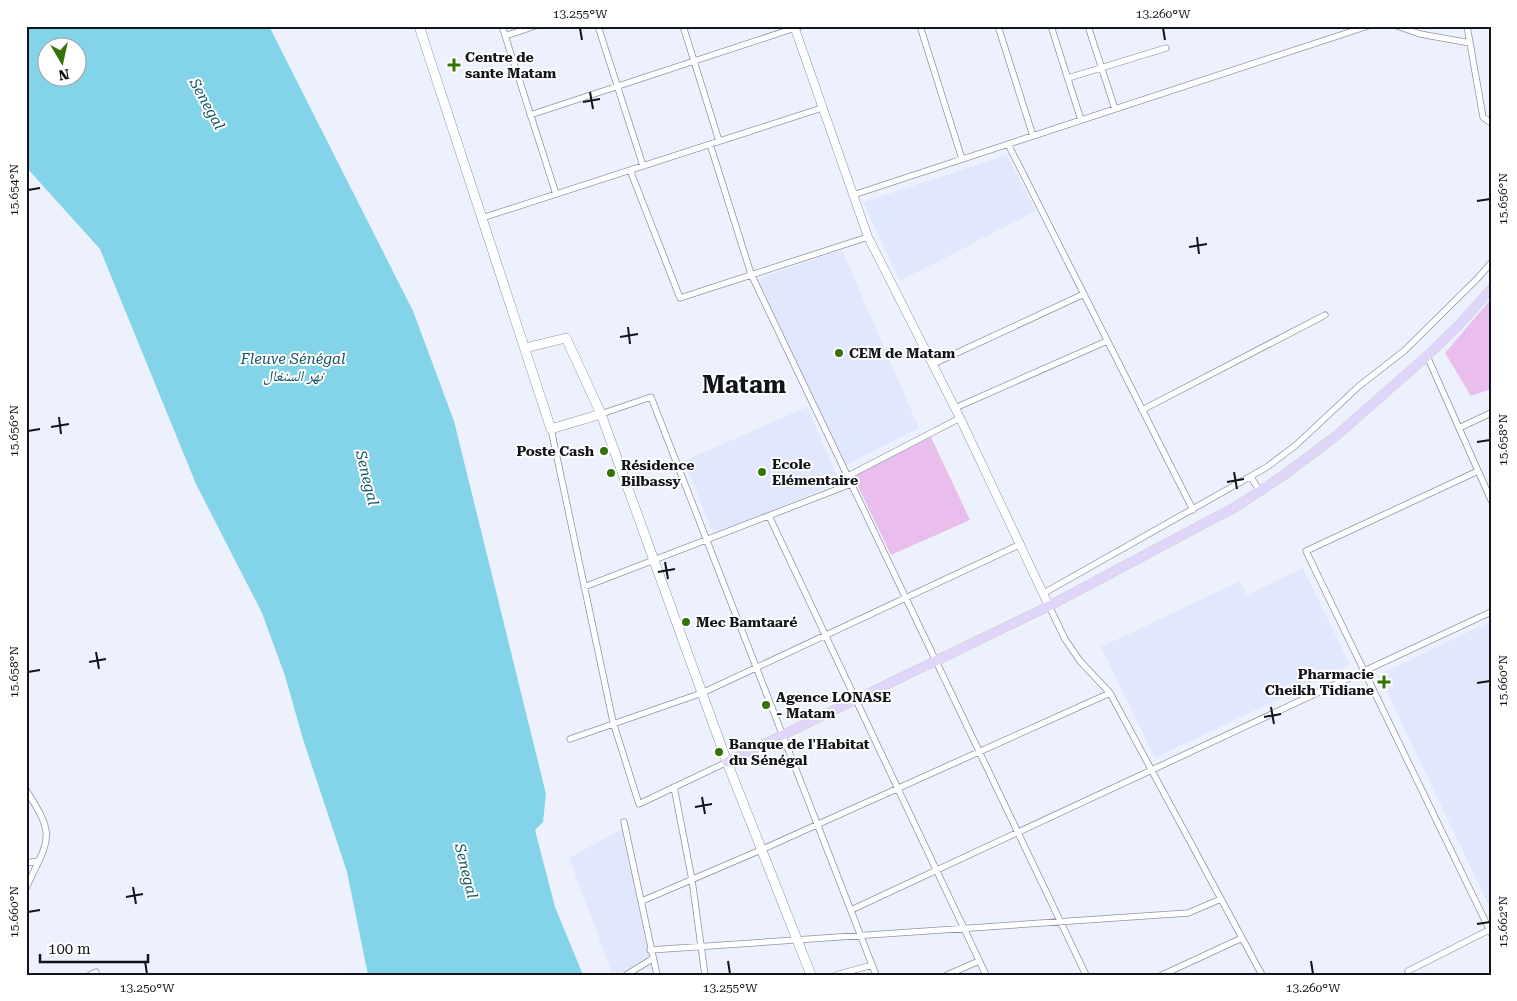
<svg xmlns="http://www.w3.org/2000/svg" width="1517" height="1001" viewBox="0 0 1517 1001" font-family="'Roboto Serif','Noto Naskh Arabic',serif">
	<style>
		.built { fill: #e1e8fd }
		.green { fill: #eabeec }
		.water { fill: #84d4e9; fill-rule: evenodd }
		.lines { fill: none; stroke-linecap: round; stroke-linejoin: round }
		.minor-casing { stroke: #8e94a6; stroke-width: 7 }
		.tertiary-casing { stroke: #8e94a6; stroke-width: 9 }
		.secondary-casing { stroke: #8e94a6; stroke-width: 10 }
		.primary-casing { stroke: #cfd0d1; stroke-width: 10 }
		.minor { stroke: #fff; stroke-width: 5.5 }
		.tertiary { stroke: #fff; stroke-width: 8 }
		.secondary { stroke: #fff; stroke-width: 9 }
		.primary { stroke: #e0d5fa; stroke-width: 9 }
		.ticks { fill: none; stroke: #11141a; stroke-width: 2 }
		.poi-dot { fill: #357207; stroke: #fff; stroke-width: 2 }
		.labels { text-anchor: middle; stroke-width: 4; stroke-linejoin: round; paint-order: stroke }
		.poi-label { font-size: 14px; font-weight: bold; fill: #11141a; stroke: #fff; text-anchor: start }
		.water-label { font-size: 15px; font-style: italic; fill: #125665; stroke: #fff }
		.town-label { font-size: 24px; font-weight: bold; fill: #11141a; stroke: #fff }
		.neatline { fill: none; stroke: #11141a; stroke-width: 2 }
		.ticks-label { font-size: 12px; text-anchor: middle; fill: #11141a }
	</style>
	<rect width="100%" height="100%" fill="#edf1fd"/>
	<path class="built" d="M1007,155L1036,211L900,281L863,202Z
		M842,250L919,428L842,467L758,279Z
		M807,407L840,482L714,535L684,461Z
		M1303,568L1350,665L1155,758L1101,647L1240,581L1247,595Z
		M1491,621V910L1379,675Z
		M624,828L652,969L612,973L569,858Z"/>
	<path class="green" d="M1491,299V389L1471,396L1445,353Z
		M931,437L970,520L891,555L853,476Z"/>
	<path class="water" d="M26,26H269L413,311L454,421L546,794L543,822L535,830L555,907L583,975H368L347,872L303,739L285,676L262,613L196,484L100,249L26,167ZM48,48H78V78H48Z"/>
	<g class="lines">
		<defs>
			<path id="minor" d="M502,26L556,194
				M598,26L643,166
				M683,26L719,141
				M920,26L962,159
				M998,26L1033,136
				M1051,26L1081,120
				M1088,26L1115,109
				M1397,26L1420,34L1470,43
				M1467,26L1483,117L1491,123
				M505,36L535,26
				M1068,78L1166,48
				M530,115L801,26
				M710,144L751,274L1086,975
				M1008,144L1193,510
				M630,170L680,298L868,237
				M853,195L1368,26
				M482,218L822,108
				M1427,356L1491,500
				M933,364L1084,294
				M955,408L1107,341
				M1142,410L1325,315
				M601,414L651,397L876,975
				M1459,428L1491,413
				M551,429L613,722L639,804L727,762
				M1478,471L1306,551L1491,933
				M848,476L960,418
				M1251,477L1260,492
				M769,516L986,975
				M584,587L851,484
				M1044,593L1267,467L1296,445L1359,386L1404,351L1477,279L1491,263
				M1049,606L1065,639L1080,661L1110,693L1262,975
				M570,739L702,693L1021,544
				M674,787L692,880L705,975
				M26,790C57,838 49,838 26,888
				M624,822L657,975
				M26,863L38,861
				M642,901L763,849L1110,693
				M851,910L1491,612
				M650,950L1188,913L1221,899
				M1408,971L1491,929
				M90,975L96,972
				M626,975L652,959
				M836,975L872,965
				M947,975L979,961
				M1162,975L1242,938"/>
			<path id="tertiary" d="M794,26L868,237L960,418L1049,606"/>
			<path id="secondary" d="M419,26L551,429L601,414L727,762L811,975
				M525,348L566,338L601,414"/>
			<path id="primary" d="M727,762L1049,606L1237,506L1284,475L1336,436L1427,356L1460,324L1491,289"/>
		</defs>
		<use href="#minor" class="minor-casing"/>
		<use href="#tertiary" class="tertiary-casing"/>
		<use href="#secondary" class="secondary-casing"/>
		<use href="#primary" class="primary-casing"/>
		<use href="#minor" class="minor"/>
		<use href="#tertiary" class="tertiary"/>
		<use href="#secondary" class="secondary"/>
		<use href="#primary" class="primary"/>
	</g>
	<path class="ticks" d="M580,28L582,40M1163,28L1165,40M590,92L593,109M583,102L600,99M28,190L40,188M1477,201L1490,199M1197,237L1199,254M1189,247L1207,244M628,327L630,344M620,337L638,334M59,417L61,434M51,427L69,424M28,431L40,429M1477,442L1490,440M1234,472L1237,489M1227,482L1244,479M665,562L668,579M658,572L675,569M96,652L99,669M89,662L106,659M28,672L40,670M1477,683L1490,681M1271,707L1274,724M1264,717L1281,714M702,797L705,814M695,807L712,804M133,887L136,904M126,897L143,894M28,912L40,910M1477,924L1490,922M145,961L147,974M728,961L730,974M1311,961L1313,974"/>
	<g class="poi-dot">
		<path d="M451.5 57.5h5v5h5v5h-5v5h-5v-5h-5v-5h5z"/>
		<circle cx="839" cy="353" r="5"/>
		<circle cx="604" cy="451" r="5"/>
		<circle cx="762" cy="472" r="5"/>
		<circle cx="611" cy="473" r="5"/>
		<circle cx="686" cy="622" r="5"/>
		<path d="M1381.5 674.5h5v5h5v5h-5v5h-5v-5h-5v-5h5z"/>
		<circle cx="766" cy="705" r="5"/>
		<circle cx="719" cy="752" r="5"/>
	</g>
	<g class="labels">
		<g class="poi-label">
			<text x="465" y="62">Centre de<tspan x="465" dy="16">sante Matam</tspan></text>
			<text x="849" y="358">CEM de Matam</text>
			<text x="594" y="456" text-anchor="end">Poste Cash</text>
			<text x="772" y="469">Ecole<tspan x="772" dy="16">Elémentaire</tspan></text>
			<text x="621" y="470">Résidence<tspan x="621" dy="16">Bilbassy</tspan></text>
			<text x="696" y="627">Mec Bamtaaré</text>
			<text x="1374" y="679" text-anchor="end">Pharmacie<tspan x="1374" dy="16">Cheikh Tidiane</tspan></text>
			<text x="776" y="702">Agence LONASE<tspan x="776" dy="16">- Matam</tspan></text>
			<text x="729" y="749">Banque de l'Habitat<tspan x="729" dy="16">du Sénégal</tspan></text>
		</g>
		<g class="water-label">
			<text transform="translate(207 104) rotate(61)" y="5">Senegal</text>
			<text x="293" y="364">Fleuve Sénégal<tspan x="293" dy="17">نهر السنغال</tspan></text>
			<text transform="translate(367 478) rotate(76)" y="5">Senegal</text>
			<text transform="translate(466 871) rotate(76)" y="5">Senegal</text>
		</g>
		<g class="town-label">
			<text x="744" y="393">Matam</text>
		</g>
	</g>
	<rect width="1517" height="1001" fill="none" stroke="#ffffff" stroke-width="55"/>
	<g transform="translate(62 62) rotate(171)"><circle r="24" fill="#ffffff" stroke="#a0a1a3"/>
	<path d="M0-4L9 19L0 12L-9 19Z" fill="#357207"/>
	<text y="-8" font-size="14" font-weight="bold" text-anchor="middle" fill="#11141a">N</text>
	</g>
	<path d="M40 954v8h108v-8" fill="none" stroke="#11141a" stroke-width="2.5"/>
	<text x="48" y="954" font-size="15" fill="#11141a" stroke="#ffffff" stroke-width="4" paint-order="stroke">100 m</text>
	<rect x="28" y="28" width="1462" height="946" class="neatline"/>
	<g class="ticks-label">
		<text x="580" y="18">13.255°W</text>
		<text x="1163" y="18">13.260°W</text>
		<text transform="translate(14 190) rotate(-90)" y="4">15.654°N</text>
		<text transform="translate(1503 199) rotate(-90)" y="4">15.656°N</text>
		<text transform="translate(14 431) rotate(-90)" y="4">15.656°N</text>
		<text transform="translate(1503 440) rotate(-90)" y="4">15.658°N</text>
		<text transform="translate(14 672) rotate(-90)" y="4">15.658°N</text>
		<text transform="translate(1503 681) rotate(-90)" y="4">15.660°N</text>
		<text transform="translate(14 912) rotate(-90)" y="4">15.660°N</text>
		<text transform="translate(1503 922) rotate(-90)" y="4">15.662°N</text>
		<text x="147" y="992">13.250°W</text>
		<text x="730" y="992">13.255°W</text>
		<text x="1313" y="992">13.260°W</text>
	</g>
</svg>
